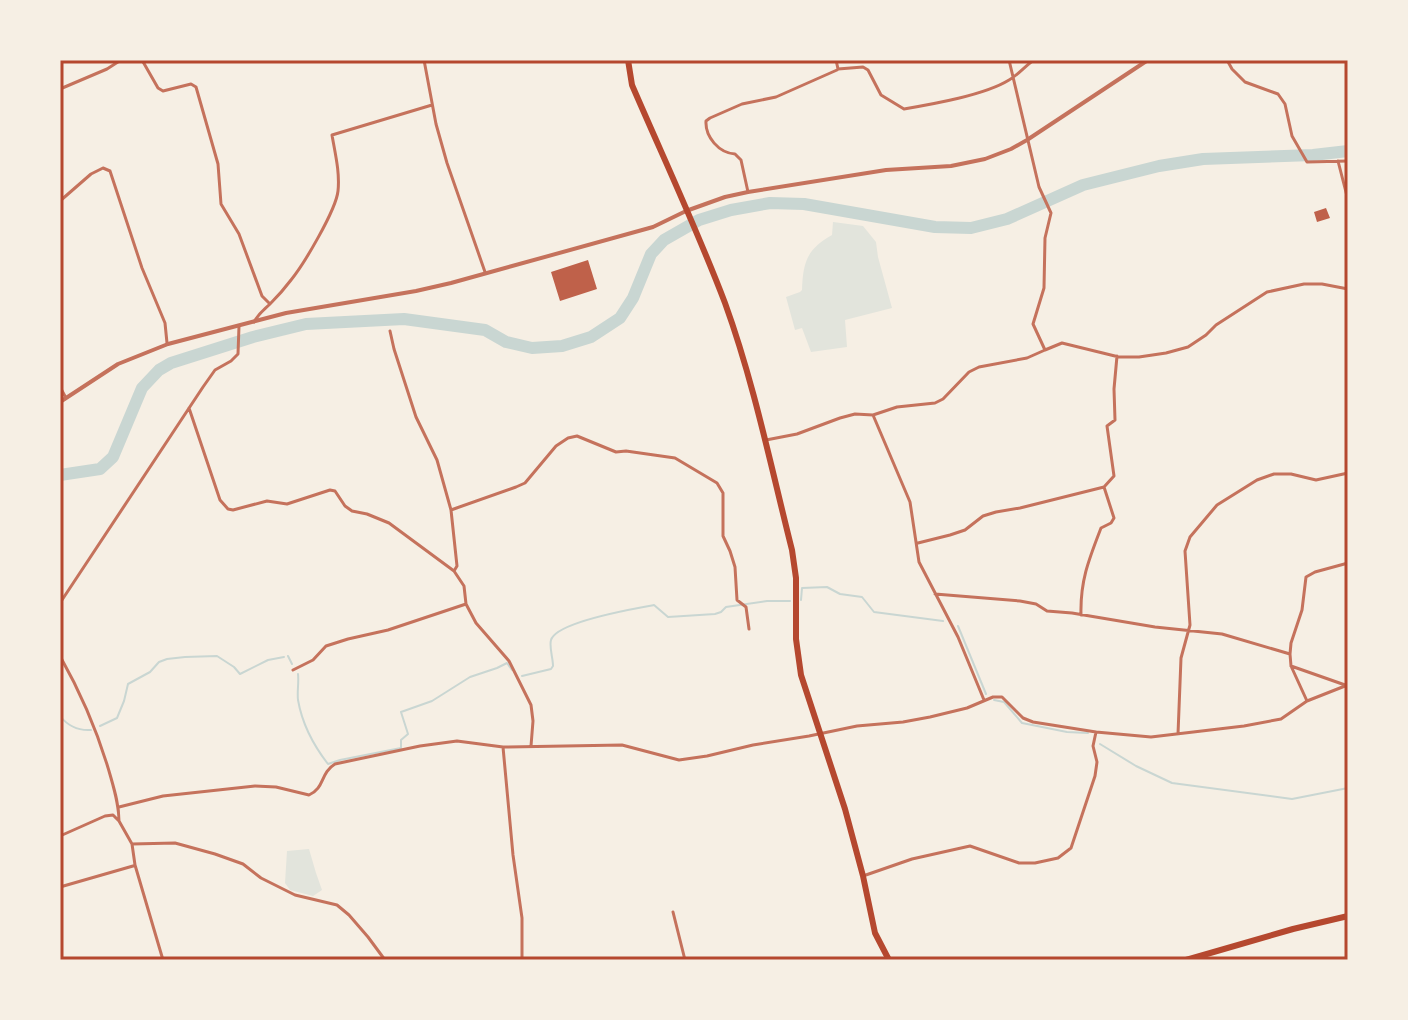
<svg xmlns="http://www.w3.org/2000/svg" width="1408" height="1020" viewBox="0 0 1408 1020" font-family="Barlow,sans-serif">
	<style>
		.green { fill: #e2e4dc }
		.lines { fill: none; stroke-linecap: round; stroke-linejoin: round }
		.stream { stroke: #c9d6d2; stroke-width: 2 }
		.river { stroke: #c9d6d2; stroke-width: 12 }
		.building { fill: #bf614a }
		.minor { stroke: #c5725c; stroke-width: 3 }
		.tertiary { stroke: #c5725c; stroke-width: 4 }
		.primary { stroke: #b5482f; stroke-width: 6 }
		.trunk { stroke: #b5482f; stroke-width: 6 }
		.neatline { fill: none; stroke: #b5482f; stroke-width: 3 }
	</style>
	<rect width="100%" height="100%" fill="#f6efe4"/>
	<path class="green" d="M833,222L863,226L876,242L878,257L892,308L845,320L847,347L811,352L802,328L795,330L786,297L800,292L802,290C803,262 807,249 832,235Z
		M309,849L316,873L322,890L313,896L290,890L285,883L287,851Z"/>
	<g class="lines">
		<path class="stream" d="M801,600L802,588L827,587L840,594L862,597L874,612L943,621
			M958,626L986,694
			M288,656L292,664
			M298,674C299,682 297,691 298,700C302,723 314,746 328,764L340,760L401,748V740L408,734L401,712L432,701L470,677L497,668L507,663L512,670
			M522,676L551,669L553,666C553,658 549,647 551,640C556,622 637,608 654,605L668,617L715,614L721,612L726,607L767,601H790
			M994,700L1004,702L1022,723L1067,732L1088,733
			M60,716C68,726 77,731 91,730
			M100,726L117,718L124,701L128,684L150,672L159,662L167,659L185,657L217,656L234,667L240,674L268,660L284,657
			M1100,744L1136,766L1172,783L1292,799L1348,788"/>
		<path class="river" d="M60,475L100,469L113,457L142,388L159,370L171,363L253,337L306,324L404,319L485,330L506,342L532,348L562,346L591,337L620,318L633,298L651,254L664,240L699,220L731,210L770,203L804,204L935,227L971,228L1007,219L1083,185L1159,166L1203,159L1313,155L1348,151"/>
	</g>
	<path class="building" d="M1326,208L1330,218L1317,222L1314,212Z
		M588,260L597,289L560,301L551,272Z"/>
	<g class="lines">
		<path class="minor" d="M142,60L158,88L163,91L191,84L196,87L218,164L221,204L239,234L262,296L269,303
			M424,60L436,124L447,163L485,272
			M836,60L838,69L863,67L868,70L881,95L904,109C933,104 985,95 1009,80C1018,75 1025,66 1034,60
			M1009,60L1039,187L1051,213L1045,238L1044,288L1033,324L1045,350L1062,343L1119,357H1139L1166,353L1188,347L1206,335L1216,325L1267,292L1304,284H1322L1348,289
			M1227,60L1232,69L1245,82L1278,94L1285,104L1292,136L1307,162L1348,161
			M60,89L107,69L121,60
			M1338,161L1348,200
			M748,192L741,160L735,154C719,153 705,137 706,121L710,118L742,104L776,97L837,70
			M60,201L91,174L103,168L110,171L142,268L165,323L167,343
			M254,322C259,313 264,310 270,304C278,296 285,288 291,280C304,264 336,210 338,191C340,172 335,153 332,135L432,105
			M390,331L394,349L416,417L437,460L451,510L457,566L454,571
			M60,387L66,398
			M189,408L220,500L228,509L233,510L267,501L287,504L330,490L335,491L345,506L352,511L367,514L389,523L454,571L464,586L466,604L476,623L509,661L531,705L533,721L531,746
			M873,415L910,502L919,562L958,637L984,700
			M766,440L797,434L840,418L855,414L873,415L897,407L935,403L943,399L969,372L979,367L1027,358L1045,350
			M451,510L516,487L525,483L556,446L568,438L577,436L616,452L626,451L675,458L717,483L723,493V536L730,551L735,567L737,600L746,607L749,629
			M918,543L950,535L965,530L983,516L996,512L1020,508L1104,487
			M935,594L1020,601L1036,604L1047,611L1072,613L1155,627L1222,634L1290,654
			M60,603L203,387L215,370L231,361L238,354L239,326
			M1081,615C1080,581 1089,559 1101,528L1111,523L1114,518L1104,487L1114,476L1107,426L1115,420L1114,389L1117,356
			M60,656C82,695 99,735 111,778C115,792 119,806 119,821L113,815L105,816L60,836
			M1291,666L1348,686
			M293,670L313,660L326,646L348,639L388,630L466,604
			M1307,701L1291,666L1290,654L1291,643L1302,610L1306,577L1315,572L1348,563
			M1178,734L1181,658L1190,625L1185,551L1190,537L1217,505L1257,480L1274,474H1291L1316,480L1348,473
			M503,747L513,855L522,918V960
			M119,807L163,796L255,786L276,787L309,795C325,788 320,773 335,764L420,746L457,741L503,747L622,745L679,760L707,756L753,745L809,736L857,726L903,722L930,717L967,708L993,697H1002L1023,718L1033,722L1096,732L1151,737L1244,726L1281,719L1307,701L1345,686
			M119,821L132,844L175,843L215,854L243,864L261,878L295,895L337,905L349,915L368,937L385,960
			M132,844L135,865L163,960
			M863,876L912,859L970,846L1019,863H1035L1058,858L1071,848L1095,776L1097,762L1093,746L1096,732
			M60,887L133,866
			M673,912L685,960"/>
		<path class="tertiary" d="M60,402L118,364L168,344L286,313L416,291L451,283L653,227L686,211L725,197L748,192L886,170L951,166L985,159L1011,149L1027,140L1148,60"/>
		<path class="primary" d="M1186,960L1293,929L1348,916"/>
		<path class="trunk" d="M628,60L632,85C663,157 697,229 725,303C754,383 771,467 792,550L796,578V639L801,675L845,809L863,876L875,933L889,960"/>
	</g>
	<rect width="1408" height="1020" fill="none" stroke="#f6efe4" stroke-width="124"/>
	<rect x="62" y="62" width="1284" height="896" class="neatline"/>
</svg>
